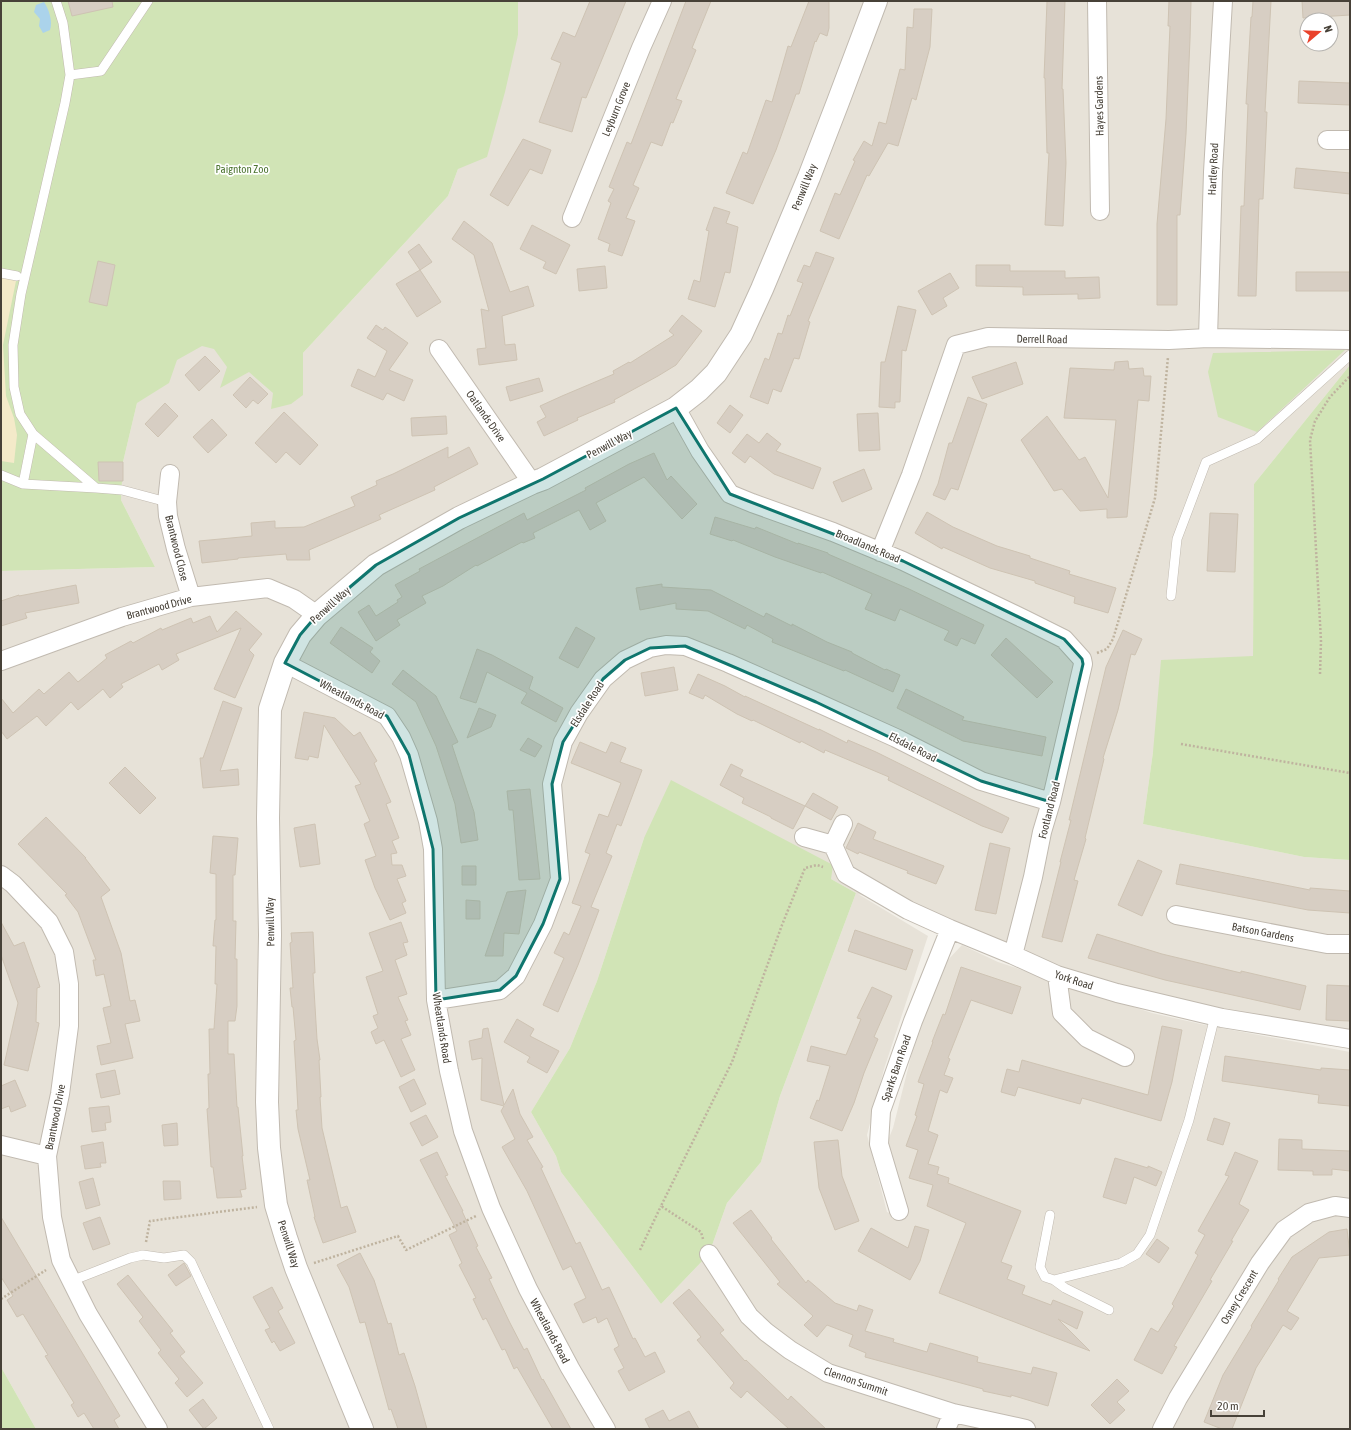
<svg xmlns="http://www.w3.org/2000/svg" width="1351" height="1430" viewBox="0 0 1351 1430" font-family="'Asap Condensed',sans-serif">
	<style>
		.residential { fill: #e7e2d8; fill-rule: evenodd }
		.green { fill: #d1e4b6 }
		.sand { fill: #f4eac9 }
		.water { fill: #abd3eb }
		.building { fill: #d7cec3; stroke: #cec3b3 }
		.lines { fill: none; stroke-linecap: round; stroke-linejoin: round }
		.service-casing { stroke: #c1bab0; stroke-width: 10 }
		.minor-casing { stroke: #c1bab0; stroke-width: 20 }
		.tertiary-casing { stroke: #c1bab0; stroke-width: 24 }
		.path { stroke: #bfb39f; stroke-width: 2.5; stroke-dasharray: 2 2; stroke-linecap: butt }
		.service { stroke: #fff; stroke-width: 9 }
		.minor { stroke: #fff; stroke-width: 18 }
		.tertiary { stroke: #fff; stroke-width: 22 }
		.marked { fill: #0f766e; fill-opacity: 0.2; stroke: #0f766e; stroke-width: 3; stroke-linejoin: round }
		.labels { text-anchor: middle; stroke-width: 3.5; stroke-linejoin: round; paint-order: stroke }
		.street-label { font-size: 11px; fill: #474138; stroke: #fff }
		.park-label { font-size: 11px; fill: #4c7430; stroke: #fff }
	</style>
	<rect width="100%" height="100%" fill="#f3f0e9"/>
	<path class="residential" d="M518,1H1350V365L1254,484L1253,656L1153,752L1143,824L1304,857L1350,860V1039L1117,993L908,910L858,894L928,936L884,1069L867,1135L887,1212L905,1219L887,1143L893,1128L916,1037L946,962L962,945L998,962L1152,1013L1205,1025L1350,1052V1429H36L1,1367V571L155,567L121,500L123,462L137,403L170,335L303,353L448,196L458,169L518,35ZM1307,20H1331V44H1307ZM644,838L831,879L856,893L780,1096L761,1162L727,1203L709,1254L661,1304L561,1172L556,1156L531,1112L570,1048L597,981Z"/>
	<path class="green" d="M1,1H518V35L505,92L487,157L458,169L448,196L303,353V395L291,404L271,409L273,393L249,372L220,388L227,367L214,349L202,346L177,360L169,383L137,403L123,462L121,500L155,567L1,571Z
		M1345,350L1257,432L1218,417L1208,372L1213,353Z
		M1350,365V860L1304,857L1143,824L1153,752L1161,660L1253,656L1254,484Z
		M671,780L833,865L831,879L856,893L780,1096L761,1162L727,1203L709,1254L661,1304L561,1172L556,1156L531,1112L570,1048L597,981L644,838Z
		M1,1367L36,1429H1Z"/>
	<path class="sand" d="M1,273L17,276L3,345L6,396L14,418L17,435L14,463L1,461Z"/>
	<path class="water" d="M44,2C49,9 53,22 50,30L43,33L39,26L40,19L34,12L36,5Z"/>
	<path class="building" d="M68,1H112L113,7L72,16Z
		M590,1H626L586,98L582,97L572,132L539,122L561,63L551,59L563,32L575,37Z
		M686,1H711L692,48L696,50L676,99L682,101L673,123L671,122L662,146L651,142L633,185L639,188L626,218L635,221L622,256L608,251L610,244L598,239L611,203L608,201L614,189L609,187L627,142L631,144Z
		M809,1H829V28L827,36L820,33L816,42L815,41L799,94H796L776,150L753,204L726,193L743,152L747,154L766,100L772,102L788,46L791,47Z
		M1047,1H1065L1062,89H1063L1066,163L1063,226L1045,225L1049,153H1047L1045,78H1044Z
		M1169,1H1191L1190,39L1186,134L1180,215H1177V305H1157V224L1166,119L1170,26H1168Z
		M1253,1H1271L1265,112H1267L1263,199H1259L1256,296H1238L1241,206H1244L1248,104H1246L1251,17H1252Z
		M1302,1H1350V15L1303,18Z
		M914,9H932L930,47L916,100L912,98L898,146L888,143L869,176L867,175L839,239L820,231L835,193L840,195L855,161L853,160L864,141L872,146L879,122L886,124L900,69L905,70L907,27L913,28Z
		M1299,81L1350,83V105L1298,103Z
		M523,139L551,150L542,174L530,169L508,206L490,195Z
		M1296,168L1350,173V194L1294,188Z
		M714,207L730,212L726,223L738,227L730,273L725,272L715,307L688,299L694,280L700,282L709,231L706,230Z
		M464,221L492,243L510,292L528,286L534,306L502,316L505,345L515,344L517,360L479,365L477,349L486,348L481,309L489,311L474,255L452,239Z
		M532,225L570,245L556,274L543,268L546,262L520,249Z
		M419,244L432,262L420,270L408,252Z
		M816,252L834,258L808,321L810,322L799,359L794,358L781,392L773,389L768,404L750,397L765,358L769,360L778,333L782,334L788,315L790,316L803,283L797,281L804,265L810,267Z
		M98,261L115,265L107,306L89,302Z
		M976,265H1010V271H1065V278L1099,277L1100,298L1078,299V294L1023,295V287L976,286Z
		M605,266L607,288L579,291L577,269Z
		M420,270L441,302L417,317L396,284Z
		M1296,272H1350V291H1296Z
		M950,273L959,288L943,298L947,306L932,315L918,291Z
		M898,306L916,310L906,351L902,350L900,402H895V408L879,407L881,362H885Z
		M682,315L702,331L676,365L658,376L614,400L615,402L577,418L578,420L544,436L537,422L546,417L540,406L562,396L614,374L613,371L629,362L630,363L674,335L669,331Z
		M376,325L383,330L385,327L408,343L389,370L413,380L404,401L387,393L383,400L351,386L358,369L375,377L387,351L367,338Z
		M205,356L220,371L199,391L185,375Z
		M1128,361L1129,369L1143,368L1144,376H1151L1149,401L1138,400L1127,517L1107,518V509L1080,511L1062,489L1054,491L1021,440L1047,416L1079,460L1085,457L1108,498L1116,420L1064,418L1070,368L1114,370L1115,362Z
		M1016,362L1023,384L982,399L972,377Z
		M250,377L268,394L258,404L253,400L246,408L233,395Z
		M539,378L543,391L510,401L506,387Z
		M968,397L987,404L958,490L951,488L945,500L933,495L938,484L949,443H952Z
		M165,403L178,416L158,437L145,424Z
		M730,405L743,415L730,433L717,423Z
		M284,412L318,445L300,465L286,452L276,463L255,443Z
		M878,413L880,450L859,451L857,414Z
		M446,416L447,434L412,436L411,418Z
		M212,419L227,435L208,453L193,437Z
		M767,433L781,444L776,451L821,468L813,489L774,474L750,456L745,463L732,453L747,434L759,443Z
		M448,447V458L469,447L478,464L434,487L435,490L379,515L381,519L309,550L310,560H287L286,554L238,558V559L202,563L199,541L252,536L251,523L275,521V528L304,527L355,506L351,497L377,485L376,481L393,474Z
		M654,453L667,480L671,476L697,504L682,519L644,477L596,503L606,521L590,530L579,510L533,533L535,538L523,543L522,542L477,566L476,565L443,586L422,596L426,603L397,620L400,625L376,641L358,612L369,605L376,616L398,602L397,600L402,597L395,585L420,571L419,569L524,513L527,520L586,490L585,488L629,464Z
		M98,462H123V481H99Z
		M864,469L872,489L842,502L833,482Z
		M927,512L953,527L997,546L1030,556V558L1070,571L1069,574L1116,588L1108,613L1074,603L1075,597L1035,583V581L990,568L943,547L942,549L915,533Z
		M1210,513L1238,514L1235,572L1207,571Z
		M715,517L755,529L756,527L798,544V543L828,553V554L909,589L984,625L975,644L961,638L957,646L944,640L949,631L900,609L895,621L865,609L872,594L822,572L821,573L775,557L733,540L732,541L710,534Z
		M662,584V587L711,590L764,617L766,613L792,626V624L827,642L852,652V653L885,670L886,669L900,675L893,692L845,670L844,671L772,642L773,639L747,625L745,629L708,611L676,609V603L640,610L636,588Z
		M76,585L79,603L25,613L27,618L1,626V601L19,595V596Z
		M236,611L262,634L249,650L254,655L235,698L214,689L241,628L176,654L179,660L162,670L159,664L121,684L123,687L110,698L103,689L78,710L71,702L46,726L37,716L7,739L1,731V698L13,713L39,689L44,694L69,672L78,682L107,658L105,655L131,641L133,643L161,628L162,630L191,618L193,623L210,616L217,632Z
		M341,627L373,648L370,652L380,661L372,673L330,643Z
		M576,627L595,638L578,668L559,658Z
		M1123,630L1142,639L1135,655L1131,654L1118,710L1103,758L1104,759L1085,838L1086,839L1074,880L1078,881L1062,942L1042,937L1061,862H1060L1071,820H1069L1106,667Z
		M1006,638L1053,682L1037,698L991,655Z
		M477,649L492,655L533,677L529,689L563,708L556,722L521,703L527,693L487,672L476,703L460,698Z
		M674,667L678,690L645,696L641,673Z
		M403,670L436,696L458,742L452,745L474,812L478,840L461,843L455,804L436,746L416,702L392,684Z
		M698,674L725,686L745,697V696L819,730V729L847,743L848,740L876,752L1009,818L1002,833L982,826L888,780L889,777L825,750L824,753L801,741L800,743L753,720L752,721L737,714L705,695L703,699L689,693Z
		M906,689L964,717L962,720L1046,737L1042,756L963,741L897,708Z
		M223,701L242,708L220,771L238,769L239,785L203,788L200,758H203Z
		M479,708L496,715L491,727L467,738Z
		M304,712L335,718L354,736L360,732L377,761L374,763L391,802L386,804L399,838L392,841L397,853L391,854L392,865H402L406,876L397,879L406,901L402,903L406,913L390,920L375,888L365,860L376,856L364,824L370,821L355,786L361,784L324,725L318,758L309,756L308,760L295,758Z
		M528,738L542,746L535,757L520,750Z
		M580,742L606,753L611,742L626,748L620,762L642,770L621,826L617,824L606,853L612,856L591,907L599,910L578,965L558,1012L543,1005L564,958L554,953L564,932L569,935L581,906L572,903L590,854L585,852L599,814L608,817L621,783L571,763Z
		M731,764L743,770L740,776L805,806L793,829L771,818V817L742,803L744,798L720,785Z
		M125,767L156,798L140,814L109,783Z
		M530,789L540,879L519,880L513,810H509L507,791Z
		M813,793L838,807L831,820L805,806Z
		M46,817L86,858H85L110,890L101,897L121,953L130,1001L135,1000L140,1021L125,1024L133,1058L101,1065L97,1046L111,1043L103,1008L111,1006L104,974L96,976L93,960H96L78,912L65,895L67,894L18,844Z
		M858,823L876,832L873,839L944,866L936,884L907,873L908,871L859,852L858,854L846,848Z
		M315,824L320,864L300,867L294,828Z
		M213,836L238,838L235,875H233V921H236L235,959H237V1006L235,1021H228V1054H234L237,1107H238L243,1156H242L246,1189L240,1190L242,1197L217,1198L213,1167H211L207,1109L209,1108L208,1074H210L209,1029H214L217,984H215L216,946H213L215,920H216V874L210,873Z
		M990,843L1010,848L996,914L975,910Z
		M1138,860L1162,871L1142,916L1118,905Z
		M1180,864L1310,890V888L1350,891V913L1308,910L1176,884Z
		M462,866H476V885H462Z
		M526,890L519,934L504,933L503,956H485L507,892Z
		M466,900L480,901V919H466Z
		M1,922L14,946L24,942L40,987L37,988L36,1022L39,1023L28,1071L4,1065L18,1003L1,955Z
		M401,922L408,942L403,943L407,955L395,960L407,994L398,997L408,1020L405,1021L411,1035L401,1039L415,1070L401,1077L384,1040L376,1044L371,1032L378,1028L373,1016L378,1014L366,977L383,971L369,933Z
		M855,930L913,950L906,970L848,951Z
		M313,932L315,973H313L317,1039L320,1060H319L321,1097H320L322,1128L341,1208L347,1206L356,1232L323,1243L314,1217H315L307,1180H310L298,1129L296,1110H298L296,1073L294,1041L296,1040L293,1007H292L290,988H293L290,943L292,942L291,933Z
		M1097,934L1162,954L1241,973V971L1306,986L1300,1010L1165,980L1088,958Z
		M961,967L1021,987L1012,1014L971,1000L948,1058L950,1059L944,1075L953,1078L947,1093L940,1090L928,1131L938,1135L928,1164L939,1167L937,1174L949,1178L948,1183L1021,1211L1001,1262L1012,1266L1007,1279L1025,1286L1022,1294L1051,1305L1053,1300L1083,1312L1077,1329L1058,1319L1090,1351L939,1293L966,1223L927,1206L933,1185L909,1178L918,1150L906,1146L917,1116L915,1115L924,1084L918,1082L933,1042H932L943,1014L945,1015Z
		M1327,985L1350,986V1021L1326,1020Z
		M872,987L892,996L874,1037L878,1039L864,1073L854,1103L842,1131L810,1118L817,1100L819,1101L830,1066L807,1061L811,1046L846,1055L861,1019L857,1018Z
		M517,1019L534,1029L530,1036L559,1051L547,1073L527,1062L530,1057L504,1042Z
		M1162,1026L1182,1030L1172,1082L1161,1121L1082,1098L1080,1104L1018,1087L1015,1096L1001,1092L1007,1069L1019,1072L1022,1060L1148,1095Z
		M488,1028L504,1105L513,1089L520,1114L533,1137L527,1140L543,1167L541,1168L576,1244L580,1242L602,1290L609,1287L633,1339L635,1338L645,1357L655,1352L665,1372L629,1391L618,1371L624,1368L614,1349L619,1346L607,1318L598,1323L596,1317L583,1323L574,1304L586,1298L571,1266L563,1270L527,1191L502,1147L515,1139L501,1111L504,1106L481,1100L482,1058L472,1060L469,1041L482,1038L483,1029Z
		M1225,1056L1321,1070V1068L1350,1070V1106L1318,1103L1319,1095L1222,1081Z
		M115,1070L120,1094L101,1098L96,1074Z
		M414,1079L426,1104L411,1112L399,1087Z
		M15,1080L26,1106L11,1112L9,1106L1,1109V1086Z
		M109,1106L111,1122L105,1123L106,1130L92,1132L89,1108Z
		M426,1115L438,1137L422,1146L410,1123Z
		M1214,1118L1230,1123L1223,1145L1207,1140Z
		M177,1123L178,1145L164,1146L162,1125Z
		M1279,1139L1302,1140V1149L1350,1151V1171L1332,1169V1175H1313V1171L1278,1170Z
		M838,1140L842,1176L859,1221L835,1230L819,1188L814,1142Z
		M103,1142L106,1163H100L101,1167L85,1169L81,1146Z
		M437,1152L448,1175L445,1176L463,1211H462L478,1246L476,1247L492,1278L489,1279L509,1321L524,1350L527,1348L542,1380L543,1379L571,1429H553L517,1367L514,1369L505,1349L502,1350L486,1318L483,1320L473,1299L476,1298L459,1265L462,1263L449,1235L457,1231L420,1160Z
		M1235,1152L1258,1161L1239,1204L1249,1210L1231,1241H1233L1210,1280L1212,1281L1174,1346L1177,1347L1162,1374L1134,1360L1151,1328L1158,1332L1174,1306L1172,1304L1198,1255L1195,1253L1205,1235L1198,1231L1229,1176L1225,1175Z
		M1115,1158L1148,1168V1166L1162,1172L1156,1186L1134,1177L1126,1204L1103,1197Z
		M93,1178L100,1205L86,1209L79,1182Z
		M163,1181H180L181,1199L164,1200Z
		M751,1210L772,1238L771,1239L806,1283L808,1280L835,1303L857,1311L859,1305L873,1310L865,1331L894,1339L893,1342L927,1352L930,1343L978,1357L977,1362L1031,1374L1033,1367L1057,1373L1048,1406L1011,1395V1397L983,1391V1389L865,1357L866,1353L849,1346L853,1335L827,1325L817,1337L804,1325L813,1316L777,1284L780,1282L733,1223Z
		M1,1217L120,1416L114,1420L119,1429H94L84,1413L78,1417L71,1405L74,1403L45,1356L48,1355L23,1314L17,1317L7,1300L13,1296L1,1277Z
		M100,1217L110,1244L93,1250L83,1223Z
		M915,1226L929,1230L920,1261L910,1280L858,1251L871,1228L908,1248Z
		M1347,1229L1350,1255L1319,1258L1287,1311L1299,1318L1291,1330L1283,1325L1256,1368L1232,1429H1222L1204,1422L1223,1375L1252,1327L1251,1326L1279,1280L1278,1279L1292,1257L1329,1232Z
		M1157,1239L1169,1248L1159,1263L1146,1254Z
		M360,1253L374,1280L388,1324L391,1323L399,1355L404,1353L415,1386L427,1429H398L391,1409L389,1410L365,1322L360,1323L349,1287L337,1265Z
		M184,1263L191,1276L176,1286L168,1275Z
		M128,1275L173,1331L170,1333L185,1352L180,1356L203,1383L187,1397L175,1383L179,1379L158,1353L161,1350L139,1321L143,1317L117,1284Z
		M272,1287L283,1308L278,1311L295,1343L280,1351L274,1341L272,1343L265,1330L270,1328L253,1297Z
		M689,1289L724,1330L720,1333L745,1361L746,1360L788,1400L791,1396L826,1429H789L747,1391L741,1398L730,1388L734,1383L697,1340L701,1337L673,1303Z
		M1117,1379L1129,1391L1117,1402L1125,1410L1110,1424L1091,1405Z
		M203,1399L217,1418L204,1429L189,1410Z
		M663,1410L669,1421L689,1411L699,1429H650L645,1419Z"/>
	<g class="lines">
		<defs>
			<path id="service" d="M56,1L63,23L70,75
				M1,273L17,276
				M1,475L23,484L96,488L33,434
				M23,484L33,434L20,414L14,387L13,345L21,294L65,103L70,75L101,71L148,1
				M96,488L122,490L167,502
				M1171,596L1177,539L1206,462L1257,439L1350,355
				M1050,1215L1040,1267L1045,1277L1054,1280L1121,1263L1137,1254L1150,1235L1189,1120L1215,1016
				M1054,1280L1065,1288L1109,1310
				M71,1281L130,1258L143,1255L164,1258L184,1255L191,1262L269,1429"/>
			<path id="minor" d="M1097,1L1100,211
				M1327,140H1350
				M572,218L641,48L662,1
				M1208,338L1213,172L1223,1
				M439,349L532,483
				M676,408L700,451L730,494L752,503L833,532L903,561L1024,619L1064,639L1082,659L1083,664L1051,802L1042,832L1033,877L1013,955
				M170,474L167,502L168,516L176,549L191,597
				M880,552L911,475L956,345L988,337L1169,340L1208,338L1350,340
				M1,661L122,617L191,597L268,588L294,599L317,615
				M285,663L387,716L401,737L409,755L428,821L433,849L436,1000L449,1071L463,1131L491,1208L528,1289L570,1368L606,1429
				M804,837L833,845L846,874L908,910L950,929L1013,955L1057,975L1117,993L1222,1018L1350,1039
				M833,845L843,824
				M1,875L13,884L49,922L64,952L69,984V1026L60,1094L47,1156L52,1217L61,1260L88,1314L158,1429
				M1176,915L1327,944H1350
				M1057,975L1062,1013L1087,1038L1125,1057
				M436,1000L500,990L516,976L543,924L560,879L552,784L563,742L579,713L603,679L625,660L650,648L666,645L685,646L728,663L816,702L896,738L981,781L1051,802
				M1,1145L47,1156
				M899,1211L879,1144L881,1111L913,1021L950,929
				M709,1254L749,1316L766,1332L790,1350L828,1373L953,1413L1026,1429
				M946,1429L953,1413
				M1162,1429L1178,1398L1260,1263L1284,1230L1309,1213L1335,1206L1350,1208"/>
			<path id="tertiary" d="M362,1429L296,1268L286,1238L276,1205L269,1148L267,1102L270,935L268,818L270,709L285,663L300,635L317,615L376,565L459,518L532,483L543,479L676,408L699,390L716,373L741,335L762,289L809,177L838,102L876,1"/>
		</defs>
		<use href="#service" class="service-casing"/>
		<use href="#minor" class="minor-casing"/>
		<use href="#tertiary" class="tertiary-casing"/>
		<path class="path" d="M1097,653L1107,649L1113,639L1155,498L1168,357
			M1320,674L1321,641L1310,440L1315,421L1330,397L1350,376
			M1181,744L1350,773
			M703,1239L701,1232L661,1206L732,1062L782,925L805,868L817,865L823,867
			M146,1242L150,1221L257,1207
			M640,1250L661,1206
			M314,1263L398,1236L406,1250L476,1216
			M1,1299L46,1270"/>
		<use href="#service" class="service"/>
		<use href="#minor" class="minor"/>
		<use href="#tertiary" class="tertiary"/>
	</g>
	<path class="marked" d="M676,408L730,494L903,561L1064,639L1082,659L1083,664L1051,802L981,781L816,702L685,646L650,648L625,660L603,679L563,742L552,784L560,879L543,924L516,976L500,990L436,1000L433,849L409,755L387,716L285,663L300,635L317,615L376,565L459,518L543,479Z"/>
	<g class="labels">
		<g class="street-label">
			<text transform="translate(1099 106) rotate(-91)" y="4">Hayes Gardens</text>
			<text transform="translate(616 109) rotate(-68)" y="4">Leyburn Grove</text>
			<text transform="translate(1213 169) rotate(-87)" y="4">Hartley Road</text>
			<text transform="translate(804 187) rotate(-68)" y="4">Penwill Way</text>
			<text transform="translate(1042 339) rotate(1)" y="4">Derrell Road</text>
			<text transform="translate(486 416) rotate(55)" y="4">Oatlands Drive</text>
			<text transform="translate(609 444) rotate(-28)" y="4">Penwill Way</text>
			<text transform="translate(868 546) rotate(23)" y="4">Broadlands Road</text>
			<text transform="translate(177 548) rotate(76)" y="4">Brantwood Close</text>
			<text transform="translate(330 605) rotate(-42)" y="4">Penwill Way</text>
			<text transform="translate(159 607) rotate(-15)" y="4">Brantwood Drive</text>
			<text transform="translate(352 699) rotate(28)" y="4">Wheatlands Road</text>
			<text transform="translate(587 704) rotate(-57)" y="4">Elsdale Road</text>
			<text transform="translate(913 747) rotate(27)" y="4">Elsdale Road</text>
			<text transform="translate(1049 810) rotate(-76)" y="4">Footland Road</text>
			<text transform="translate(270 922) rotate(-91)" y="4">Penwill Way</text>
			<text transform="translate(1263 932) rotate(11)" y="4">Batson Gardens</text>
			<text transform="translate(1074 980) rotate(18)" y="4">York Road</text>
			<text transform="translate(442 1028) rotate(81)" y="4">Wheatlands Road</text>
			<text transform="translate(896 1068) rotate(-71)" y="4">Sparks Barn Road</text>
			<text transform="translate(55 1117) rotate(-79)" y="4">Brantwood Drive</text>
			<text transform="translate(289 1244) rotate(72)" y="4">Penwill Way</text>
			<text transform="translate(1239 1297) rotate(-59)" y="4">Osney Crescent</text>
			<text transform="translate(550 1331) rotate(62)" y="4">Wheatlands Road</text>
			<text transform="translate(856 1381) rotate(19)" y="4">Clennon Summit</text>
		</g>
		<g class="park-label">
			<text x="242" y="173">Paignton Zoo</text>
		</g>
	</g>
	<rect width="1351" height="1430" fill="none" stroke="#474138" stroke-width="4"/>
	<g transform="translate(1319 32) rotate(71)"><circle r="19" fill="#ffffff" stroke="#b5b3af"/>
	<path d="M0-3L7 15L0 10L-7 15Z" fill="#e9422b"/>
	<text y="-6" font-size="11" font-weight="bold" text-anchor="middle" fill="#474138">N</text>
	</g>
	<path d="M1211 1410v6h53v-6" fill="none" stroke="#474138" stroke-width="2"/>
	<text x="1217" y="1410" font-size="12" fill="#474138" stroke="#ffffff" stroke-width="3" paint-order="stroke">20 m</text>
</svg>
